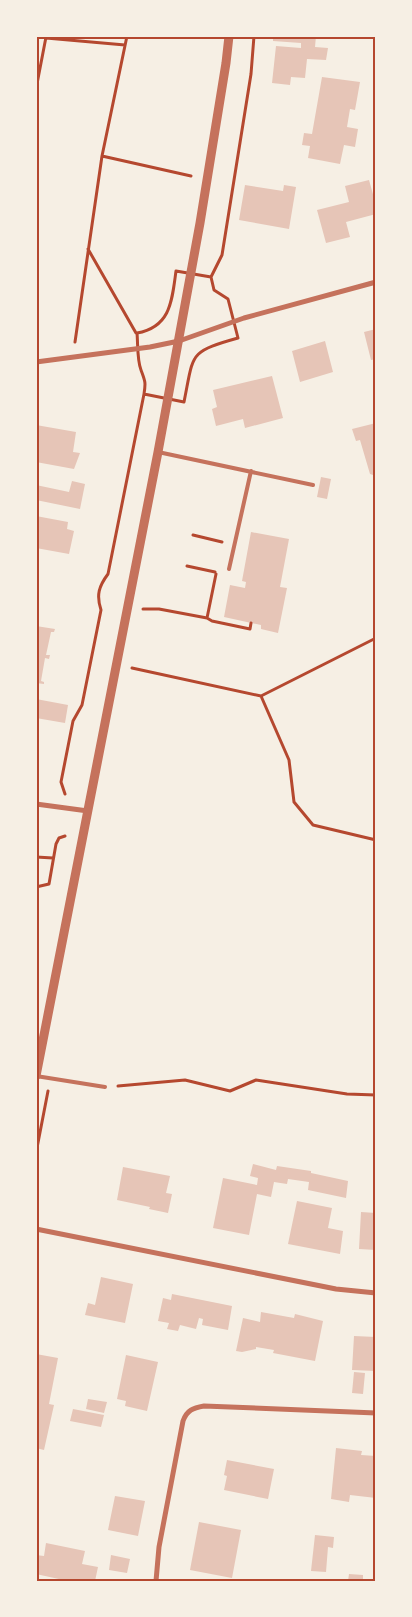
<svg xmlns="http://www.w3.org/2000/svg" width="412" height="1617" viewBox="0 0 412 1617" font-family="'Golos Text',sans-serif">
	<style>
		.building { fill: #e6c5b7 }
		.lines { fill: none; stroke-linecap: round; stroke-linejoin: round }
		.path { stroke: #b5482f; stroke-width: 3 }
		.service { stroke: #c5725c; stroke-width: 4 }
		.minor { stroke: #c5725c; stroke-width: 5 }
		.tertiary { stroke: #c5725c; stroke-width: 9 }
		.neatline { fill: none; stroke: #b5482f; stroke-width: 2 }
	</style>
	<rect width="100%" height="100%" fill="#f6efe4"/>
	<path class="building" d="M273,36H316L315,47L328,48L326,60L307,59L305,78L291,77L290,85L272,83L276,46L301,48V43L273,41Z
		M322,77L360,82L355,110L350,109L347,127L358,129L355,147L344,145L340,164L308,158L310,146L302,145L304,133L312,134Z
		M369,180L376,205V214L346,222L350,237L326,243L317,210L349,202L345,186Z
		M245,185L283,191L284,185L296,187L289,229L239,220Z
		M376,329V359L371,360L364,332Z
		M325,341L333,372L300,382L292,351Z
		M272,376L283,418L245,428L243,419L216,426L212,409L217,407L213,390Z
		M376,423V476L370,474L360,440L356,441L352,429Z
		M36,425L76,432L73,452L80,453L74,469L36,462Z
		M321,477L331,479L327,499L317,497Z
		M72,481L85,484L80,509L36,500V485L69,492Z
		M36,516L68,522L67,529L74,531L69,554L36,548Z
		M251,532L289,539L280,587L287,588L278,633L261,629V625L224,617L230,585L245,588L246,582L242,581Z
		M36,626L55,629L54,632H51L46,655H50L49,659L45,658L41,681L44,682V684L36,683Z
		M36,699L68,705L65,723L36,718Z
		M253,1164L276,1170L277,1166L311,1171V1173L348,1181L346,1198L308,1190L309,1182L288,1179L287,1184L274,1182L271,1197L257,1194L249,1235L213,1228L223,1178L257,1185L258,1178L250,1176Z
		M123,1167L170,1176L166,1193L172,1194L168,1213L149,1209L150,1207L117,1200Z
		M297,1201L332,1208L328,1228L343,1231L340,1254L288,1244Z
		M361,1212L376,1213V1250L359,1249Z
		M101,1277L133,1284L125,1323L85,1315L88,1303L95,1305Z
		M172,1294L232,1306L228,1330L202,1325L203,1319L199,1318L196,1329L180,1325L178,1331L167,1329L169,1323L158,1321L163,1298L171,1300Z
		M261,1312L294,1318L295,1314L323,1321L315,1361L273,1353L274,1350L256,1347V1349L242,1352L236,1351L243,1318L260,1322Z
		M354,1336L376,1337V1371L352,1370Z
		M36,1354L58,1358L49,1404L54,1405L44,1450L36,1448Z
		M126,1355L158,1362L147,1411L125,1406L126,1401L117,1399Z
		M354,1372L365,1373L363,1394L352,1393Z
		M88,1399L107,1402L104,1413L86,1409Z
		M73,1409L104,1415L101,1427L70,1421Z
		M336,1448L362,1451L361,1455L376,1456V1498L350,1495L349,1502L331,1499Z
		M227,1460L274,1469L268,1499L224,1490L227,1476L224,1475Z
		M115,1496L145,1501L138,1536L108,1530Z
		M199,1522L241,1530L232,1578L190,1570Z
		M315,1535L334,1537L333,1548L328,1547L326,1572L311,1571Z
		M46,1543L85,1551L82,1564L98,1567L95,1581H68L36,1574V1555L44,1556Z
		M111,1555L130,1559L127,1573L109,1570Z
		M349,1574L363,1575V1581H348Z"/>
	<g class="lines">
		<path class="path" d="M127,36L102,156L191,176
			M46,38L125,45
			M36,89L46,37
			M88,249L136,333
			M176,271L211,277L214,290L228,299L238,338C188,352 194,353 184,402L144,394C146,382 145,381 141,370C137,360 138,344 137,333C171,327 172,300 176,271Z
			M211,277L222,255L251,74L254,36
			M75,342L102,156
			M193,535L222,542
			M187,566L215,572
			M143,609H159L207,618L212,621L250,629L251,623
			M207,618L216,574
			M132,668L261,696L289,760L294,802L313,825L376,840
			M261,696L376,638
			M65,794L61,782L73,721L82,705L101,610C96,595 99,586 108,574L144,394
			M36,857L53,858
			M36,887L49,884L56,844L59,838L65,836
			M118,1086L185,1080L230,1091L256,1080L347,1094L376,1095
			M36,1153L48,1091"/>
		<path class="service" d="M158,452L313,485
			M229,569L251,471
			M36,1076L105,1087"/>
		<path class="minor" d="M36,362L150,347L179,341L244,318L376,282
			M36,804L88,811
			M36,1229L336,1289L376,1293
			M156,1581L159,1547L183,1421C187,1410 193,1408 204,1406L376,1413"/>
		<path class="tertiary" d="M36,1076L158,452L200,223L226,63L229,36"/>
	</g>
	<rect width="412" height="1617" fill="none" stroke="#f6efe4" stroke-width="75"/>
	<rect x="38" y="38" width="336" height="1542" class="neatline"/>
</svg>
